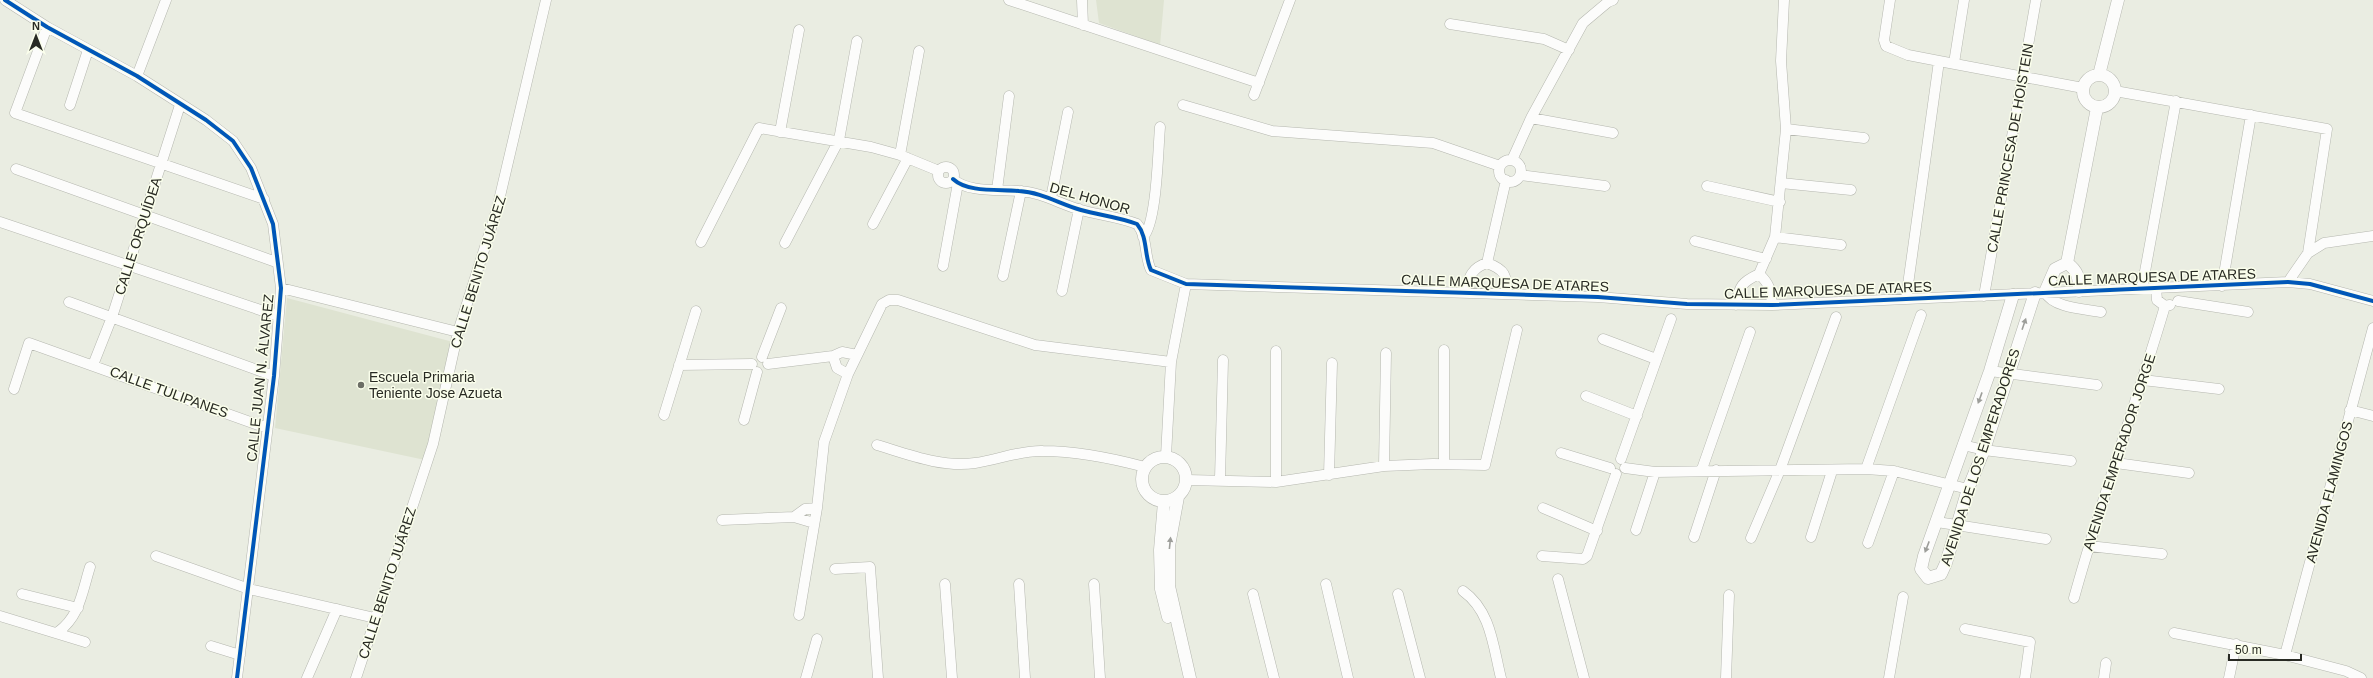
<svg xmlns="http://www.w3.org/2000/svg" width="2373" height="678" viewBox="0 0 2373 678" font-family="Helvetica,sans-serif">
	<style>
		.built { fill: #dee3d1 }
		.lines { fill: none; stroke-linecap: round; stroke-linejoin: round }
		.minor-casing { stroke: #b5b7af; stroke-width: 11 }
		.tertiary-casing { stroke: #b5b7af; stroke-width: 13 }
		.minor { stroke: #fcfcfb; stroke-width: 10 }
		.tertiary { stroke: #fcfcfb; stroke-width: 12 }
		.cycleway-casing { stroke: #fafeeb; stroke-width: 6 }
		.cycleway { stroke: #0057b8; stroke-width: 4 }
		.oneway { fill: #9d9e9a }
		.poi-dot { fill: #6c6e66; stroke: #fafeeb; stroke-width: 1.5 }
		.labels { text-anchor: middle; stroke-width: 3; stroke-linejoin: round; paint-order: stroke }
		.street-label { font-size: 14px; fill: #282a23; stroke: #fafeeb }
		.poi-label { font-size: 14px; fill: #282a23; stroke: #fafeeb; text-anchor: start }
	</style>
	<rect width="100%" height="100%" fill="#eaede2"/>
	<path class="built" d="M1096,0H1164L1160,45L1099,23Z
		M287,298L453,342L425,460L275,428Z"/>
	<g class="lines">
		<defs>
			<path id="minor" d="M5,0L47,27L137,76L206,120L233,141L251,168L273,224L281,288L274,376L237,678
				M1009,0L1259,83
				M1082,0L1083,25
				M1890,0L1884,40L1886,46L1908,55L1939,61L2083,88
				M1450,24L1544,39L1569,50
				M47,27L15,113L264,199
				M1954,63L1964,0
				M137,76L166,0
				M2115,91L2327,129L2308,253L2288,282
				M1254,95L1290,0
				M70,105L88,50
				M1183,105L1272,131L1433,143L1500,166
				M1531,118L1613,133
				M1786,129L1864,138
				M780,132L799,30
				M900,155L919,51
				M1512,160L1531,118L1583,23L1608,2L1613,0
				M1499 171a11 11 0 1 1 22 0a11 11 0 1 1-22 0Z
				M938 175a8 8 0 1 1 16 0a8 8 0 1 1-16 0Z
				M16,169L276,262
				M1520,175L1605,186
				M953,179C968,193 999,189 1019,191C1041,192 1060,204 1081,210C1099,215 1119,217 1137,224C1148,237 1144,256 1151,270L1186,284L1598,297L1687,304L1772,305L2288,282L2310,284L2373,301
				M1781,183L1851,190
				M1707,186L1780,202
				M997,190L1009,96
				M1051,198L1068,112
				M0,222L278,316
				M873,224L908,158
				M1143,237C1157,224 1158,149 1160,127
				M1775,237L1841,245
				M1695,241L1766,259
				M701,242L759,128L871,147L900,155L939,171
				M785,243L839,140L857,41
				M2308,253L2324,243L2373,236
				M1487,263L1506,180
				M943,266L958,183
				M1759,274L1775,237L1786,129L1781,61L1784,0
				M1759,274C1770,284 1771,291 1772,305
				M1003,276L1021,191
				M2222,286L2251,115
				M281,288L458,332
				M2142,288L2176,101
				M2156,288L2157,300L2165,306L2170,305
				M1062,291L1079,209
				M2045,292C2053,308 2084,309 2101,312
				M1464,293C1469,278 1471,268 1487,263C1506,270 1506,275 1507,294
				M1984,296L2036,0
				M1906,299L1939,61
				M2178,301L2248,312
				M69,302L274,376
				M1736,305C1739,286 1742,282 1759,274
				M1603,339L1656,359
				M1444,350V464
				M1276,351V482
				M833,356L837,368L848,374
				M762,357L781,308
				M768,364L833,356L842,352L857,355
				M93,365L112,317L180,105
				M679,365L752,364
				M1990,371L2097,385
				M2143,380L2219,389
				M14,389L29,343L267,428
				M1586,396L1637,416
				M2350,410L2373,416
				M664,415L696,311
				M744,420L757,372
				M877,445C907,454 942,468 975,463C997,460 1021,450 1043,451C1078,451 1111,458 1145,467
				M1963,445L1984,450L2071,461
				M1561,453L1610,468
				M1166,456L1171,362L1186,284
				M1621,459L1671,319
				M2116,463L2189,473
				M1384,466L1386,353
				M1625,468L1655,472L1866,469L1894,471L1968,489
				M1702,469L1750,332
				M1866,469L1921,315
				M1329,475L1332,363
				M1220,479L1223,360
				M1187,480L1276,482L1384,466L1433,464L1485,465L1517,330
				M1543,508L1597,531
				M794,517L805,509L817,508
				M722,520L794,517L814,523
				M1937,522L2046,539
				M1636,530L1655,472
				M1694,537L1716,470
				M1811,537L1832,471
				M1751,538L1780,470L1836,317
				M1868,543L1894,471
				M2089,546L2162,554
				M156,556L249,589L375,618
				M1542,556L1583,559L1587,556L1616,474
				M835,569L870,567L878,678
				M1558,579L1584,678
				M945,584L952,678
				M1019,584L1025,678
				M1094,584L1100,678
				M1326,584L1348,678
				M1463,591C1491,611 1493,646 1501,678
				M22,594L78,608
				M1253,594L1274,678
				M1398,594L1420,678
				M2074,598C2101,500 2136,404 2165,306
				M799,615L817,508L824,442L848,374L882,304L889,300H898L1035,345L1171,362
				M0,616L85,642
				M1965,629L2030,642L2025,678
				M58,632C80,616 82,592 90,567
				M2174,633L2285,655L2346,671L2361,678
				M211,646L240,655
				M2285,655L2373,328
				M307,678L337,609
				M356,678L433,444L458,332L497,209L546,0
				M806,678L817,639
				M1726,678L1729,595
				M1889,678L1903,597
				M2104,678L2106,663
				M2229,678L2236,644"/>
			<path id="tertiary" d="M2099,75L2118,0
				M2083 91a16 16 0 1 1 32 0a16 16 0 1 1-32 0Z
				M2067,263L2097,108
				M2067,263C2078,271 2079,277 2079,291
				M2045,292L2055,269L2067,263
				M2013,295L1990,371L1924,556L1921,569L1928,578L1941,574L1946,563L1968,489L1984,450L2035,293
				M1142 479a22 22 0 1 1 44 0a22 22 0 1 1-44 0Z
				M1178,497L1169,546V586L1190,678
				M1164,502L1160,550L1161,589L1168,617"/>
		</defs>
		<use href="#minor" class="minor-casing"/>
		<use href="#tertiary" class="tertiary-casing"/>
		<use href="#minor" class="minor"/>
		<use href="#tertiary" class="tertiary"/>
		<defs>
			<path id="cycleway" d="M5,0L47,27L137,76L206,120L233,141L251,168L273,224L281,288L274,376L237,678
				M953,179C968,193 999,189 1019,191C1041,192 1060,204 1081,210C1099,215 1119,217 1137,224C1148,237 1144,256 1151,270L1186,284L1598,297L1687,304L1772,305L2288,282L2310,284L2373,301"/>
		</defs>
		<use href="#cycleway" class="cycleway-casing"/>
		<use href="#cycleway" class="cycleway"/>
	</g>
	<defs><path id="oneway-solid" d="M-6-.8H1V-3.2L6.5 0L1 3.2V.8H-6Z"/></defs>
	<g class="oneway">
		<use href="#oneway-solid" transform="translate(2024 324) rotate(-71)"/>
		<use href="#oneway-solid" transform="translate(1980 398) rotate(110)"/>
		<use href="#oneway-solid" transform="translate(1170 543) rotate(-84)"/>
		<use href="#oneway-solid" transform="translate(1927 547) rotate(111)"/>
	</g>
	<circle class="poi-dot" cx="361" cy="385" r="4"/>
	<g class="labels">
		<g class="street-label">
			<text transform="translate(2010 148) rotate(-80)" y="5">CALLE PRINCESA DE HOISTEIN</text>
			<text transform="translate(1090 198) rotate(16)" y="5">DEL HONOR</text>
			<text transform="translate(138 236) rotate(-72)" y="5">CALLE ORQUÍDEA</text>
			<text transform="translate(478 272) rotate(-73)" y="5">CALLE BENITO JUÁREZ</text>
			<text transform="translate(2152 277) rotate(-2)" y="5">CALLE MARQUESA DE ATARES</text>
			<text transform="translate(1505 283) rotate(2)" y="5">CALLE MARQUESA DE ATARES</text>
			<text transform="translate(1828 290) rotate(-2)" y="5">CALLE MARQUESA DE ATARES</text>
			<text transform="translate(260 378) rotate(-84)" y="5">CALLE JUAN N. ÁLVAREZ</text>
			<text transform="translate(169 392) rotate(20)" y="5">CALLE TULIPANES</text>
			<text transform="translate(2119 452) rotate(-72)" y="5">AVENIDA EMPERADOR JORGE</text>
			<text transform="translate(1980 457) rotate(-72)" y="5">AVENIDA DE LOS EMPERADORES</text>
			<text transform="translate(2329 492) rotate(-75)" y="5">AVENIDA FLAMINGOS</text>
			<text transform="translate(387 583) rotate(-72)" y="5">CALLE BENITO JUÁREZ</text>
		</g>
		<g class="poi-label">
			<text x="369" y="382">Escuela Primaria<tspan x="369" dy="16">Teniente Jose Azueta</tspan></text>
		</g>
	</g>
	<g transform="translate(36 36)" stroke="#fafeeb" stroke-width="3" paint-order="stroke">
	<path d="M0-3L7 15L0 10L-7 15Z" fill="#282a23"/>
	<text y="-6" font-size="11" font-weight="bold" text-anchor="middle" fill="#282a23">N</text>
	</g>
	<path d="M2229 654v6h72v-6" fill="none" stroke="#282a23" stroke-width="2"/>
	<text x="2235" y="654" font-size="12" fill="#282a23" stroke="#fafeeb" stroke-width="3" paint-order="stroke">50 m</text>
</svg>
